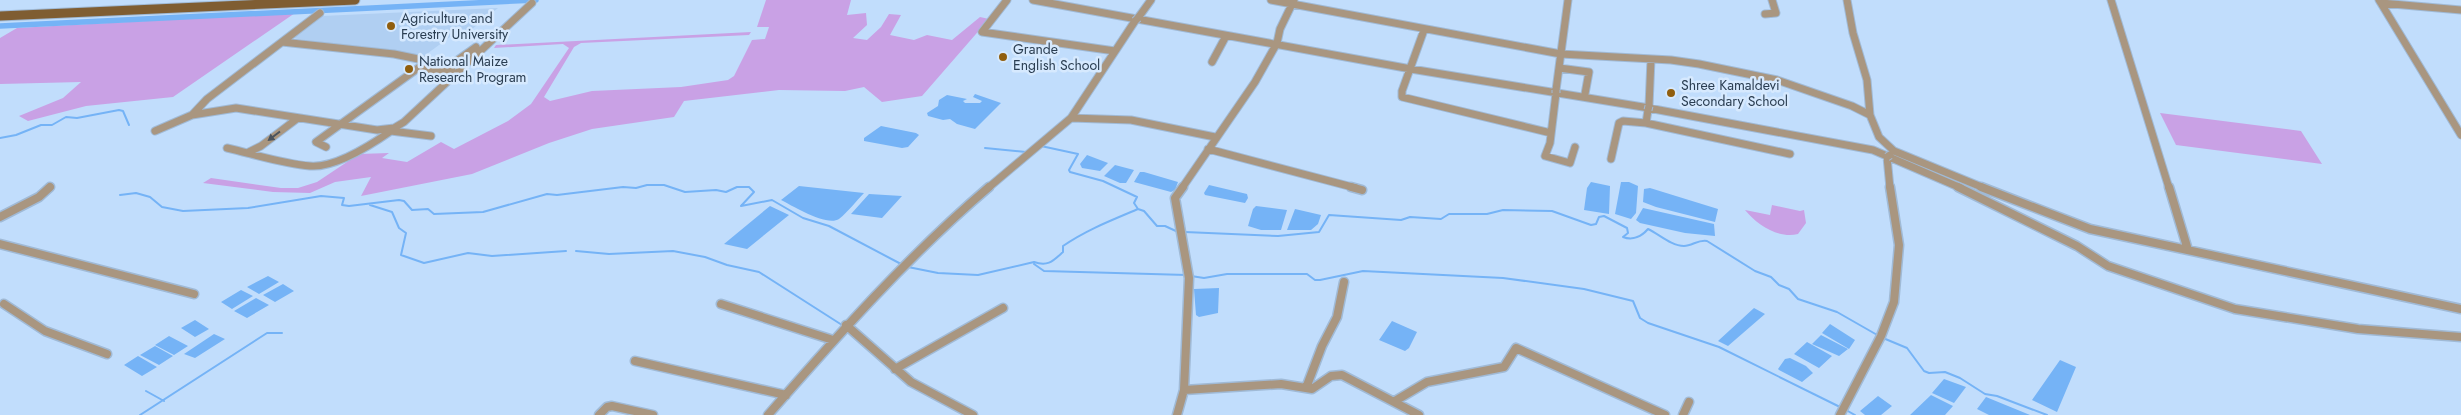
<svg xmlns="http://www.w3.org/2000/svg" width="2461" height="415" viewBox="0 0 2461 415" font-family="Jost,sans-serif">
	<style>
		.built { fill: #b0cff2 }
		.green { fill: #c9a1e5 }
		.water { fill: #75b3f6 }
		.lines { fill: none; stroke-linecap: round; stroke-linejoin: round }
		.stream { stroke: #75b3f6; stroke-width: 2 }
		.canal { stroke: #75b3f6; stroke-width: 5.5 }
		.minor-far1-casing { stroke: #a0bad6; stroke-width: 9 }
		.minor-casing { stroke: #a0bad6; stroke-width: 11 }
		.major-casing { stroke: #a0bad6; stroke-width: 11 }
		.minor-far1 { stroke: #a99680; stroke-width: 7 }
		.minor { stroke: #a99680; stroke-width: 8 }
		.major { stroke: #7f5d32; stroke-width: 9 }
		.minor-bridge-casing { stroke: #a0bad6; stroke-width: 9; stroke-linecap: butt }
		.minor-bridge { stroke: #a99680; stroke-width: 7 }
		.oneway { fill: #4a535d }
		.poi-dot { fill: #905e0e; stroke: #d6e9fe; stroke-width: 2 }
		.labels { text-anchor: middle; stroke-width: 5; stroke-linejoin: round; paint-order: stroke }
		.poi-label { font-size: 14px; fill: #2a3d51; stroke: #d6e9fe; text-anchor: start }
	</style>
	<rect width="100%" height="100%" fill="#c1ddfc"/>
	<path class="built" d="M498,8L460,39L450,37L424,56L291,38L322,16Z"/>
	<path class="green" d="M766,0H851L847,15L866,13L867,25L853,38L867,40L881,27L889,14L901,15L890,35L914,40L927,35L952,40L980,17L989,19L922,96L882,102L864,87L845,91L779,90L684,101L674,117L592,129L549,143L472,174L361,196L371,177L335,182L310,193L273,192L203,183L211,178L281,188H298L317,182L359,154L389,153L382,158L407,162L441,142L454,149L508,121L531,104L569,48L563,44L494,48L496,45L751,32L749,35L581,43L574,47L544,97L550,101L592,91L681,87L728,80L734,76L752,40L765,39L769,27H757Z
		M295,13L173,97L86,106L28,121L19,116L63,98L81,82L0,84V38L17,28Z
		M2160,113L2301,131L2322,164L2176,145Z
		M1772,205L1800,211L1804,210L1806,223L1798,234C1779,239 1757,225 1745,210L1770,215Z"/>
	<path class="water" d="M975,94L1001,103L975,129L957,124L950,119L943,120L928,116L927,113L938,106L939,100L947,95L967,99L963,101L965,103H980L982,101L973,97Z
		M881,126L916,133L919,135L908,147L902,148L864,141V138Z
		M1087,155L1108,163L1100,171L1082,168L1080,164Z
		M1115,165L1134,170L1126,183H1120L1104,176Z
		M1140,172H1144L1178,182L1175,190L1171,192L1134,182Z
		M1591,182L1610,186L1609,214L1584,210L1587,188Z
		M1621,182H1629L1638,186L1636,213L1631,219L1615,214Z
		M1209,185L1247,194L1248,198L1245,203L1205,195L1204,193Z
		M799,186L864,193C856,201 848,212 839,219C827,227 793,206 781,200Z
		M1650,188L1718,209L1715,222L1656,207L1643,202L1644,189Z
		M869,194L902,196L882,218L851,214Z
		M770,206L789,215L747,249L724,244Z
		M1256,206L1287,210L1281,230H1261L1248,226L1253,209Z
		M1643,208L1714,224L1715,236L1685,233L1640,223L1636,220Z
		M1295,209L1321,215L1318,224L1311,230H1287Z
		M268,276L279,282L259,294L247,287Z
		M283,284L294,291L275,302L263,295Z
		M1219,288L1218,313L1199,317L1196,315L1194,289Z
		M241,290L253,296L232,309L221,302Z
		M256,298L269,305L247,318L234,311Z
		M1754,308L1765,314L1728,346L1718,341Z
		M195,320L209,329L195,337L181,328Z
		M1392,321L1417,332L1409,348L1405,351L1379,340Z
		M1830,324L1855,340L1849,349L1822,333Z
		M214,334L225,339L195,358L184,354Z
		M1821,335L1848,349L1839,356L1812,344Z
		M169,336L188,346L174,355L155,345Z
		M1807,342L1832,356L1819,368L1794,354Z
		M155,346L173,356L159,365L140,355Z
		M138,356L157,367L142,376L124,365Z
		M1790,358L1806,366L1813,373L1802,382L1779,370L1778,369L1785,359Z
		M2060,360L2076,367L2057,412L2032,400Z
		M1944,379L1966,387L1954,403L1932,393Z
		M1931,395L1953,406L1945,415H1910Z
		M1878,396L1892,406L1881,415H1865L1860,411Z
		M1986,397L2030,415H1989L1977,409Z"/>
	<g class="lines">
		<path class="stream" d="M0,138L16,135L41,125H52L66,117L77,118L119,110L123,111L129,125
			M1041,146L1078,154L1069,170L1070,172L1103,181L1137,197L1134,203L1138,209
			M985,148L1026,152
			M120,195L136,193L150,197L162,207L183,211L248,208L321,196L344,198L342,205L349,206L399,200L404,201L412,210L428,209L434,214L483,212L547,194L557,195L623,187L636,188L647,185H664L685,192L716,190L726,192L737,187H749L754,192L741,206L772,200L803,218L829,226L901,264
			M370,205L392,212L399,228L406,233L401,255L424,263L468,253L492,256L566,251
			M1185,232L1278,236L1319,232L1329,215L1401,220L1410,217L1441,219L1449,214H1487L1503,210L1552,211L1591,225L1596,224L1599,217L1604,216L1627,228L1628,233L1623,237C1633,241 1642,236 1648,229C1659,234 1671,246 1684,246C1692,246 1699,239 1707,241L1755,271L1771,277L1779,285L1789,289L1798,299L1837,312L1879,336
			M576,251L609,254L673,251L705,257L727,265L759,272L842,325
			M1034,264L1044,271L1187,275
			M908,267L938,273L978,275L1034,262C1048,267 1053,261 1063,252V246C1086,230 1112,220 1138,209L1144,211L1157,226H1165L1178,232
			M1191,276L1204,278L1227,274H1307L1315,280H1320L1363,271L1503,278L1584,289L1633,301L1640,318L1648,323L1719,347L1842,408
			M851,334L870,351
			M1883,338L1907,348L1924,371L1929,373L1945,372L1960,378L1985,394L1997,396L2047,415
			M146,391L164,401
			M1846,410L1855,415
			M140,415L267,333H282"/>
		<path class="canal" d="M0,26L536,0"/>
		<defs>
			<path id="minor-far1" d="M1007,0L982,32L1115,51
				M1033,0L1411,69L1643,107L1873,150L1961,188
				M1271,0L1561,54L1671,60L1699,64L1777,80L1852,106L1870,115L1879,137L1894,151L1984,188
				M1847,0L1853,33L1867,80L1870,115
				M2111,0L2169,188
				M2379,0L2461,135
				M2381,3L2461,10
				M1765,14L1776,13L1772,0
				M1138,18L1151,0
				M1424,30L1402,91V97L1551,133
				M282,42L394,54L428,61L316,142L326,147
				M428,61L452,64
				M1212,62L1226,36
				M419,68L455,73
				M1559,68L1589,72L1585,94
				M451,72L452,64L476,47
				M1556,90L1568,0
				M1556,93L1550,143L1545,156L1570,163L1575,147
				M1649,106L1651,59
				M1648,110L1646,123L1790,154
				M192,115L236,108L377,130L394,128L404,122L532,3
				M1071,118L1131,120L1215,137
				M392,129L391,131L431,136
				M155,131L192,115L207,99L320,13
				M227,148C253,154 284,164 310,166C335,168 371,145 391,131
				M1208,149L1356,188
				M249,152L261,146L298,118
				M1887,157L1890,188
				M1611,159L1619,123L1623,121L1646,123
				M49,188L50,187
				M988,188L1071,118L1135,21
				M1182,188L1255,82L1277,43L1280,29L1294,0"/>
			<path id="minor" d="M1351,187L1362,190
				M1958,187L2077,246L2108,266L2235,309L2358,329L2461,337
				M1981,187L2090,229L2461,309
				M2169,187L2188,250
				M0,217L39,197L50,187
				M0,244L194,294
				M4,304L45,331L107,354
				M721,304L833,340
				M846,325L911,382L973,415
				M635,361L786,395
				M895,369L1003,308
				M1306,388L1322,346L1337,317L1344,282
				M1184,390L1281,384L1312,389L1331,376L1342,375L1419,415
				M1395,401L1427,382L1504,367L1516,348L1665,415
				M599,415L607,407L612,406L653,415
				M768,415C838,335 908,256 989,187
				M1177,415L1184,390L1189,278L1175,198L1183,187
				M1683,415L1689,402
				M1840,415L1881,336L1894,302L1899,245L1890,187"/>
			<path id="major" d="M0,16L355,0"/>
		</defs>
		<use href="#minor-far1" class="minor-far1-casing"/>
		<use href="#minor" class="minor-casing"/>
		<use href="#major" class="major-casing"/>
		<use href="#minor-far1" class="minor-far1"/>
		<use href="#minor" class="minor"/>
		<use href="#major" class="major"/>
		<defs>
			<path id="minor-bridge" d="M1135,21L1138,18
				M1556,90V93
				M1648,110L1649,106
				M1887,157L1890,155"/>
		</defs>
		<use href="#minor-bridge" class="minor-bridge-casing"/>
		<use href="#minor-bridge" class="minor-bridge"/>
	</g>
	<defs><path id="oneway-solid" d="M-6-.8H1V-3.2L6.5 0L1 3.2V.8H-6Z" transform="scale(1.25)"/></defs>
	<use class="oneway" href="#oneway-solid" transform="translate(274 136) rotate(143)"/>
	<g class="poi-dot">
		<circle cx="391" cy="26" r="5"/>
		<circle cx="1003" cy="57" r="5"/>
		<circle cx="409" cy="69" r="5"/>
		<circle cx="1671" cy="93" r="5"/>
	</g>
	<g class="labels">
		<g class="poi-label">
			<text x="401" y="23">Agriculture and<tspan x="401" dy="16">Forestry University</tspan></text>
			<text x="1013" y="54">Grande<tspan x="1013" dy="16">English School</tspan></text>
			<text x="419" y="66">National Maize<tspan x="419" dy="16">Research Program</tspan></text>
			<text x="1681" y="90">Shree Kamaldevi<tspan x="1681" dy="16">Secondary School</tspan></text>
		</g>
	</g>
</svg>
